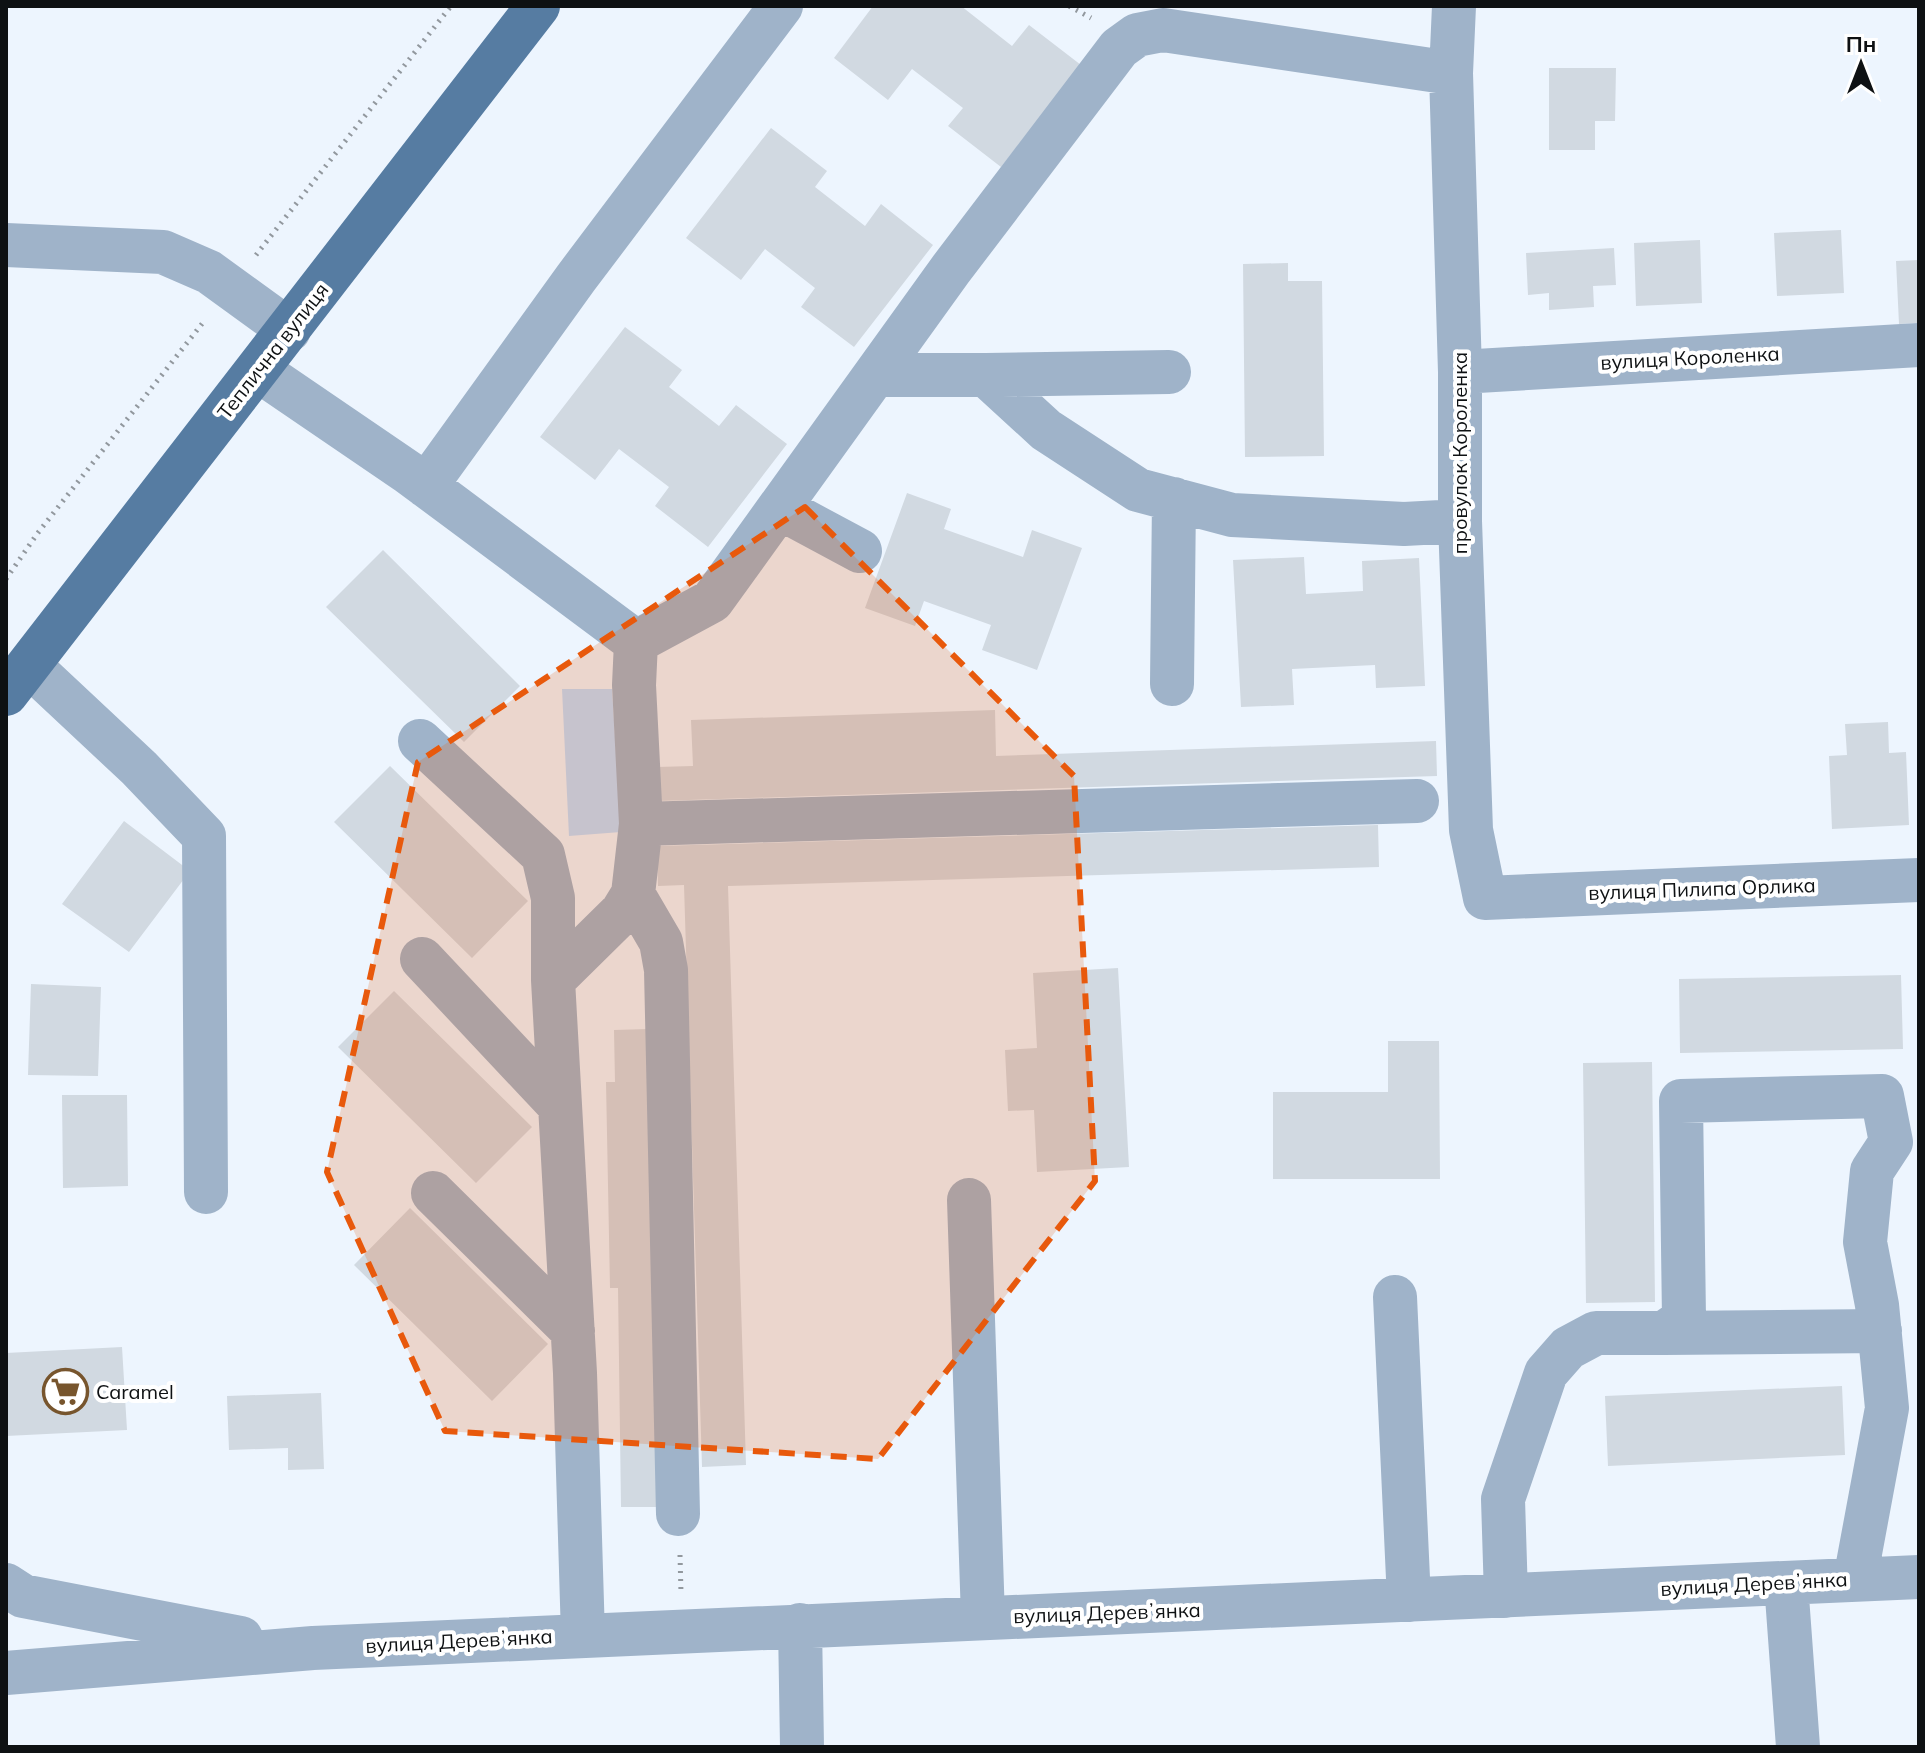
<svg xmlns="http://www.w3.org/2000/svg" width="1925" height="1753" viewBox="0 0 1925 1753" font-family="Mulish,sans-serif">
	<style>
		.green { fill: #bfdefe }
		.building { fill: #d1d9e1 }
		.lines { fill: none; stroke-linecap: round; stroke-linejoin: round }
		.path { stroke: #92989e; stroke-width: 5; stroke-dasharray: 2 6; stroke-linecap: butt }
		.minor { stroke: #9fb3c9; stroke-width: 44 }
		.major { stroke: #567ca2; stroke-width: 44 }
		.marked { fill: #e8590c; fill-opacity: 0.2; stroke: #e8590c; stroke-width: 6; stroke-dasharray: 16 10; stroke-linejoin: round }
		.labels { text-anchor: middle; stroke-width: 8; stroke-linejoin: round; paint-order: stroke }
		.street-label { font-size: 20px; fill: #0e1113; stroke: #fff }
		.poi-label { font-size: 20px; fill: #0e1113; stroke: #fff; text-anchor: start }
	</style>
	<rect width="100%" height="100%" fill="#edf5fe"/>
	<path class="green" d="M562,689H612L621,832L569,836Z"/>
	<path class="building" d="M873,6H961L1012,46L1029,25L1081,65L1001,167L948,126L963,108L912,69L888,100L834,58Z
		M1549,68H1616L1615,121H1595V150H1549Z
		M771,128L827,171L815,187L865,226L881,204L933,245L854,347L801,307L815,288L765,249L741,280L686,238Z
		M1841,230L1844,293L1777,296L1774,233Z
		M1700,240L1702,303L1636,306L1634,243Z
		M1614,248L1616,285L1593,286L1594,307L1549,310V293L1528,295L1526,253Z
		M1919,260V323L1899,324L1896,261Z
		M1288,263V281H1322L1324,456L1245,457L1243,264Z
		M625,327L682,370L669,387L719,426L736,405L787,444L708,547L655,506L669,487L619,449L595,480L540,437Z
		M907,493L951,509L944,529L1023,557L1032,530L1082,548L1037,670L982,650L991,625L924,601L915,626L865,608Z
		M383,550L520,686L464,742L326,607Z
		M1304,557L1306,594L1363,591L1362,561L1419,558L1425,686L1376,688L1375,665L1292,669L1294,705L1241,707L1233,560Z
		M995,710L996,756L1436,741L1437,776L658,801L657,767L693,766L691,720Z
		M1888,722L1889,753L1906,752L1909,825L1832,829L1829,756L1847,755L1845,724Z
		M390,766L528,901L472,958L334,822Z
		M124,821L190,871L129,952L62,904Z
		M1378,825L1379,867L728,886L746,1465L702,1467L684,885L658,886L657,846Z
		M1118,968L1129,1167L1037,1172L1034,1110L1008,1111L1005,1050L1037,1048L1033,973Z
		M1901,975L1903,1049L1680,1053L1679,979Z
		M31,984L101,987L98,1076L28,1075Z
		M394,991L532,1127L476,1183L338,1047Z
		M649,1029L657,1507H621L618,1288H610L606,1082H615L614,1030Z
		M1388,1041H1439L1440,1179H1273V1092H1388Z
		M1652,1062L1655,1302L1586,1303L1583,1063Z
		M62,1095H127L128,1186L63,1188Z
		M410,1208L548,1344L492,1401L354,1265Z
		M122,1347L127,1430L6,1436V1353Z
		M1842,1386L1845,1455L1608,1466L1605,1396Z
		M321,1393L324,1469L288,1470V1448L229,1450L227,1396Z"/>
	<g class="lines">
		<path class="path" d="M1069,6L1091,18
			M256,255L451,6
			M6,579L37,534L205,320
			M680,1555L681,1593"/>
		<path class="minor" d="M1454,6L1451,73L1460,372V521L1471,830L1485,898L1919,880
			M6,245L163,252L209,272L289,330
			M258,370L409,473L636,642
			M1460,372L1919,345
			M876,375H986L1046,430L1138,490L1232,515L1404,524L1460,521
			M986,375L1169,372
			M426,486L576,278L781,6
			M780,508L860,551
			M30,666L139,768L204,836L206,1192
			M1172,684L1174,499
			M420,741L543,855L553,898V980
			M641,824L1417,801
			M633,894L661,942L666,970L678,1514
			M422,959L559,1105
			M433,1193L573,1331
			M969,1200L983,1618
			M1395,1297L1409,1600
			M1664,1333L1880,1331
			M1786,1583L1798,1747
			M6,1585L23,1596L241,1638
			M1506,1596L1503,1499L1546,1373L1568,1348L1596,1333H1664L1684,1319L1681,1101L1882,1096L1891,1142L1872,1171L1865,1242L1877,1305L1887,1408L1855,1580
			M800,1625L802,1747
			M583,1636L575,1373L553,980L622,912L633,894L641,824L634,685L636,642L712,601L951,269L1119,48L1137,35L1163,30L1451,73
			M6,1673L313,1648L1919,1577"/>
		<path class="major" d="M6,694L538,6"/>
	</g>
	<path class="marked" d="M805,507L1074,776L1095,1181L878,1459L445,1431L327,1172L418,762Z"/>
	<defs>
		<symbol id="supermarket-ring" viewBox="-11 -11 22 22"><circle r="9.5" fill="#fff" stroke="#77552d" stroke-width="1.5"/><path d="M-6-5.5h2.5l.6 2H6L4.5 2H-2.5L-4.4-4H-6ZM-1.5 3.2a1.3 1.3 0 1 0 .1 0ZM3 3.2a1.3 1.3 0 1 0 .1 0Z" fill="#77552d"/></symbol>
	</defs>
	<g fill-rule="evenodd">
		<use href="#supermarket-ring" x="40" y="1366" width="51" height="51"/>
	</g>
	<g class="labels">
		<g class="street-label">
			<text transform="translate(273 351) rotate(-52)" y="7">Теплична вулиця</text>
			<text transform="translate(1690 358) rotate(-3)" y="7">вулиця Короленка</text>
			<text transform="translate(1460 453) rotate(-90)" y="7">провулок Короленка</text>
			<text transform="translate(1702 889) rotate(-2)" y="7">вулиця Пилипа Орлика</text>
			<text transform="translate(1754 1584) rotate(-3)" y="7">вулиця Деревʼянка</text>
			<text transform="translate(1107 1613) rotate(-2)" y="7">вулиця Деревʼянка</text>
			<text transform="translate(459 1641) rotate(-3)" y="7">вулиця Деревʼянка</text>
		</g>
		<g class="poi-label">
			<text x="96" y="1399">Caramel</text>
		</g>
	</g>
	<rect width="1925" height="1753" fill="none" stroke="#0e1113" stroke-width="16"/>
	<g transform="translate(1861 64)" stroke="#ffffff" stroke-width="6" paint-order="stroke">
	<path d="M0-6L14 30L0 20L-14 30Z" fill="#0e1113"/>
	<text y="-12" font-size="22" font-weight="bold" text-anchor="middle" fill="#0e1113">Пн</text>
	</g>
</svg>
